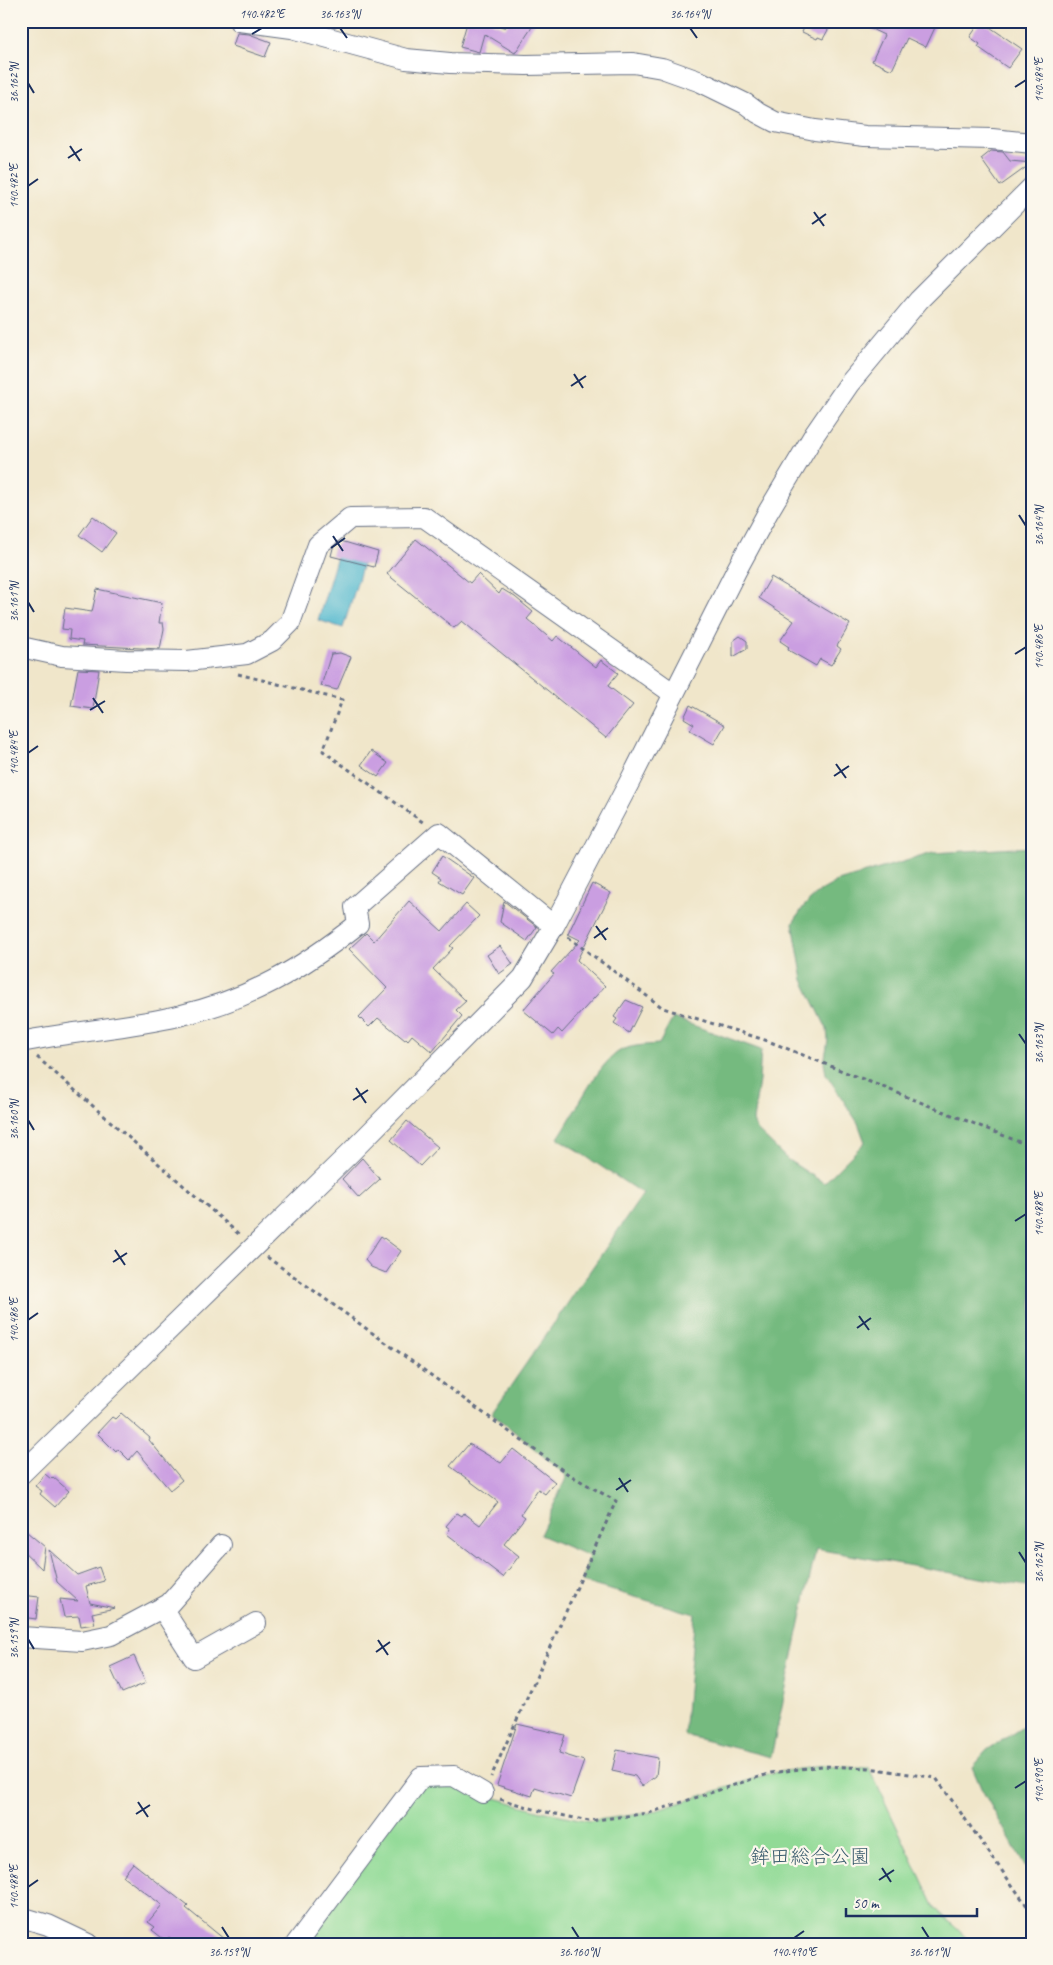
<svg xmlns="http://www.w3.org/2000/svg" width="1053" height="1965" viewBox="0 0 1053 1965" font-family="Caveat,'Klee One',sans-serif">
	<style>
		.green { fill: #91da96; stroke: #56847a }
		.forest { fill: #74ba7f; stroke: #48746e }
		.water { fill: #50b7ce; stroke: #367396 }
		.building { fill: #ca9ee1 }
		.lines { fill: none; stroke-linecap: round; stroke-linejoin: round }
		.minor-casing { stroke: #666f84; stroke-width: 22 }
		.path { stroke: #666f84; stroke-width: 3; stroke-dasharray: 4 4; stroke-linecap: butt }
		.minor { stroke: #fff; stroke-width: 20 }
		.ticks { fill: none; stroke: #1b2f5e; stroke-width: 2 }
		.labels { text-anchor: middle; stroke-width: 4.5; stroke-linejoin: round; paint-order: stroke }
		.park-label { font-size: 20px; fill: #385a6c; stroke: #fbf7ec }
		.neatline { fill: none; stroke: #1b2f5e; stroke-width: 2 }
		.ticks-label { font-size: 12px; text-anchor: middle; fill: #1b2f5e }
	</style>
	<rect width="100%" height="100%" fill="#fbf7ec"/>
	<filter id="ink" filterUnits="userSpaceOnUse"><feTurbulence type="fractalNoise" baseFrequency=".02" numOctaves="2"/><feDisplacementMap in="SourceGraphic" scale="10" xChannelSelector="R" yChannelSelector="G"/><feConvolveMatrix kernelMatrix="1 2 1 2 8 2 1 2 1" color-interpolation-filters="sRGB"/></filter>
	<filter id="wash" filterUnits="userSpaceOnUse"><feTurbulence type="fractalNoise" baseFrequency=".0096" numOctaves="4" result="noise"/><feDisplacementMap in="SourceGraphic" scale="20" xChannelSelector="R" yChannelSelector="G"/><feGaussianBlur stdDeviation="1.12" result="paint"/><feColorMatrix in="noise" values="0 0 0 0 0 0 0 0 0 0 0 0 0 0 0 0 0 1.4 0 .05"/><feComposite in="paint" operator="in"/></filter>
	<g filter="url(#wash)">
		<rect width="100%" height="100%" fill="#f0e6ca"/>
		<path class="green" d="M822,1766L869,1768L935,1908L973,1944H296L421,1777L541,1811L589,1821L649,1813L771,1773Z"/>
		<path class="forest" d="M1032,847V1587L816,1549L771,1757L684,1735L695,1614L582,1582L589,1556L540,1535L567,1476L492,1413L643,1194L558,1138C575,1114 594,1069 618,1052C629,1045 646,1045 659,1044L673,1018L761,1050L759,1081L753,1121L757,1130L788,1160L824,1183L865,1142L858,1123L826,1074L824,1063L828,1040L827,1029L803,980L793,923L804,906L819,892L838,881L933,853Z
			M1032,1721V1879L981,1788L972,1767L987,1750Z"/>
		<path class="water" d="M337,556L363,564L343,628L318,620Z"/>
		<g id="blocks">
			<path class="building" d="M464,21H488L505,28L510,21H536L515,53L484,34L479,52L460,47L467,23Z
				M808,21H833L823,39L818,37L817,39L802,32Z
				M854,21H938L926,47L907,38L892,70L872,61L884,35Z
				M981,21L1022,49L1008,68L978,47L980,44L970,37Z
				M237,33L249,34L271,42L265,57L233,46Z
				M991,151L1003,152L1010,161L1032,163L1000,186L981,159Z
				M93,516L116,533L102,552L79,535Z
				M416,539L470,583L478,574L499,594L502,589L515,597L533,612L527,619L553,641L557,636L596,667L601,660L618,673L608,686L633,705L606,738L462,621L454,628L387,574Z
				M341,541L378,552L374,567L331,556L333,548Z
				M771,577L850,624L837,646L841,649L831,665L820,659L816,666L788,650L789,647L780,641L794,621L759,598Z
				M97,589L162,603L159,623H163L164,629L160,649L82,645L83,641L69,639L70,630L62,629L65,608L92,612Z
				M740,636L747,641V649L733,657V641Z
				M340,653L351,657L337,690L321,686L331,654Z
				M78,669L99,670L93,709L71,706Z
				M690,705L725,725L714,744L690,730L694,724L684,718Z
				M371,751L388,763L378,777L361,765Z
				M442,856L474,878L462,895L439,881L441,878L432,872Z
				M592,883L611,893L577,960L605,986L562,1033L558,1029L553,1035L523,1010L554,974L551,972L580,940L568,934Z
				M409,901L442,931L466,904L479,916L450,946L453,948L433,969L466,1001L456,1010L462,1016L432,1052L412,1035L408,1040L406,1038L405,1040L378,1018L369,1027L359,1017L387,988L349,949L366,933L374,941Z
				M504,901L537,927L527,941L500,922Z
				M500,946L513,964L499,974L487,955Z
				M626,1000L642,1007L629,1033L614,1023L617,1019L614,1017Z
				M407,1121L438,1147L420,1166L391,1140Z
				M362,1158L380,1179L359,1198L342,1179Z
				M381,1236L401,1251L386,1273L371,1267L365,1260Z
				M121,1413L150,1438L149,1440L182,1480L170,1490L137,1451L129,1460L118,1449L116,1452L97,1433L112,1417L115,1419Z
				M469,1444L501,1463L513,1449L555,1482L545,1494L538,1489L521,1514L525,1517L504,1544L519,1556L503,1577L447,1534L450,1529L446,1526L457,1513L462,1516L464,1513L480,1525L498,1502L450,1466Z
				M45,1474L51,1479L53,1477L69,1491L55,1507L40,1494L42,1491L35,1486Z
				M21,1527L45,1547L42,1569L21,1549Z
				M49,1550L77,1575L99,1567L104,1581L86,1586L90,1603L115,1608L92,1613L95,1624L81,1626L79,1616L64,1617L60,1599L78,1601L57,1582Z
				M21,1595L39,1597L36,1619L21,1617Z
				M134,1656L146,1683L122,1693L110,1667Z
				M517,1724L565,1735L559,1753L584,1761L571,1798L535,1787L532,1796L497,1785Z
				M617,1750L658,1758L656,1776L642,1786L635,1776L612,1771Z
				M133,1863L188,1906L186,1908L230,1944H177L169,1937L166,1941L152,1930L155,1927L148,1922L162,1905L123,1876Z"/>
		</g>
	</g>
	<g filter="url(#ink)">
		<use href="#blocks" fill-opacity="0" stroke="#666f84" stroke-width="1"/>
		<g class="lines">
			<defs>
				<path id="minor" d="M239,21L292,28L406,59L450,63L526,65L633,63L662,68L701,82L746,104L758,113L775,122L815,130L865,136L992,139L1032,143
					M21,647L62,656L126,660L187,661L247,654L272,641L290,623L318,545L350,518L424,517L674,694
					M21,1042C73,1031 127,1028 178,1016C251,999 301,969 358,924L355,907L439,833L554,926
					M21,1474L350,1153L523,978L554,926L630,781L736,571L768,512L814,435L849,384L919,300L1032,187
					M162,1608L194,1658L256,1623
					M21,1637L82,1641L111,1635L169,1604L221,1545
					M21,1917L48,1925L88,1944
					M296,1944L421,1777L454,1776L483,1793"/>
			</defs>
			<use href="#minor" class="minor-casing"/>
			<path class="path" d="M238,674L342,700L323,751L424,823
				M568,937L663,1008L768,1041L1032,1147
				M37,1057L241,1236
				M267,1257L568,1474L616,1501L491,1777
				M500,1799L541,1811L589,1821L649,1813L771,1773L822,1766L869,1768L936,1778L1032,1913"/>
			<use href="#minor" class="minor"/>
		</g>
	</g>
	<path class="ticks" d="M340,28L347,38M690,28L697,38M252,34L262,28M28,83L34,93M1015,87L1026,80M70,146L80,161M68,158L82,149M28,186L38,179M814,212L824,226M812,224L826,214M574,374L583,388M571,386L586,376M1019,515L1026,526M333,536L343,551M331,548L345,538M28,602L34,612M1015,654L1026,647M93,698L103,713M90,710L105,701M28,753L38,746M836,764L846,778M834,776L849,766M596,926L606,940M594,938L608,928M1019,1034L1026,1044M356,1088L366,1103M353,1100L368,1090M28,1120L34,1130M1015,1221L1026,1214M115,1250L125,1265M113,1262L127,1253M859,1316L869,1330M28,1320L38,1313M857,1328L871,1318M619,1478L628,1492M616,1490L631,1480M1019,1552L1026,1563M28,1639L34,1649M378,1640L388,1655M376,1652L390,1642M1015,1788L1026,1781M138,1802L148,1817M136,1814L150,1805M882,1868L891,1882M879,1880L894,1870M28,1887L38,1880M222,1927L229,1938M572,1927L579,1938M922,1927L929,1938M794,1938L804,1931"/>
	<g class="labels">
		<g class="park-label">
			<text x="810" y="1863">鉾田総合公園</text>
		</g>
	</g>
	<rect width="1053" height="1965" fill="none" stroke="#fbf7ec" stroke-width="55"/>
	<path d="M846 1908v8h131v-8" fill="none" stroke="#1b2f5e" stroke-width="2.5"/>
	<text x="853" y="1908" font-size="15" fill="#1b2f5e" stroke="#fbf7ec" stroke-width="4" paint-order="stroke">50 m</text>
	<rect x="28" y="28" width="998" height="1910" class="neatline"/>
	<g class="ticks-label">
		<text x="262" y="18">140.482°E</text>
		<text x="340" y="18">36.163°N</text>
		<text x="690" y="18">36.164°N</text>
		<text transform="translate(1039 80) rotate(-90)" y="4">140.484°E</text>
		<text transform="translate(14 83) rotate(-90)" y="4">36.162°N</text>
		<text transform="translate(14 186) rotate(-90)" y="4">140.482°E</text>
		<text transform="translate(1039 526) rotate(-90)" y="4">36.164°N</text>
		<text transform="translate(14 602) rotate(-90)" y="4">36.161°N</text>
		<text transform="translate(1039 647) rotate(-90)" y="4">140.486°E</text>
		<text transform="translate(14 753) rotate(-90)" y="4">140.484°E</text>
		<text transform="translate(1039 1044) rotate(-90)" y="4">36.163°N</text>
		<text transform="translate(14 1120) rotate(-90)" y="4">36.160°N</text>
		<text transform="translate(1039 1214) rotate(-90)" y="4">140.488°E</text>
		<text transform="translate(14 1320) rotate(-90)" y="4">140.486°E</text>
		<text transform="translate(1039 1563) rotate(-90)" y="4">36.162°N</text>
		<text transform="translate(14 1639) rotate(-90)" y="4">36.159°N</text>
		<text transform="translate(1039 1781) rotate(-90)" y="4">140.490°E</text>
		<text transform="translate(14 1887) rotate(-90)" y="4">140.488°E</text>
		<text x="229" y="1956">36.159°N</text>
		<text x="579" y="1956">36.160°N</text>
		<text x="794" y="1956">140.490°E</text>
		<text x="929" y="1956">36.161°N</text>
	</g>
</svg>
